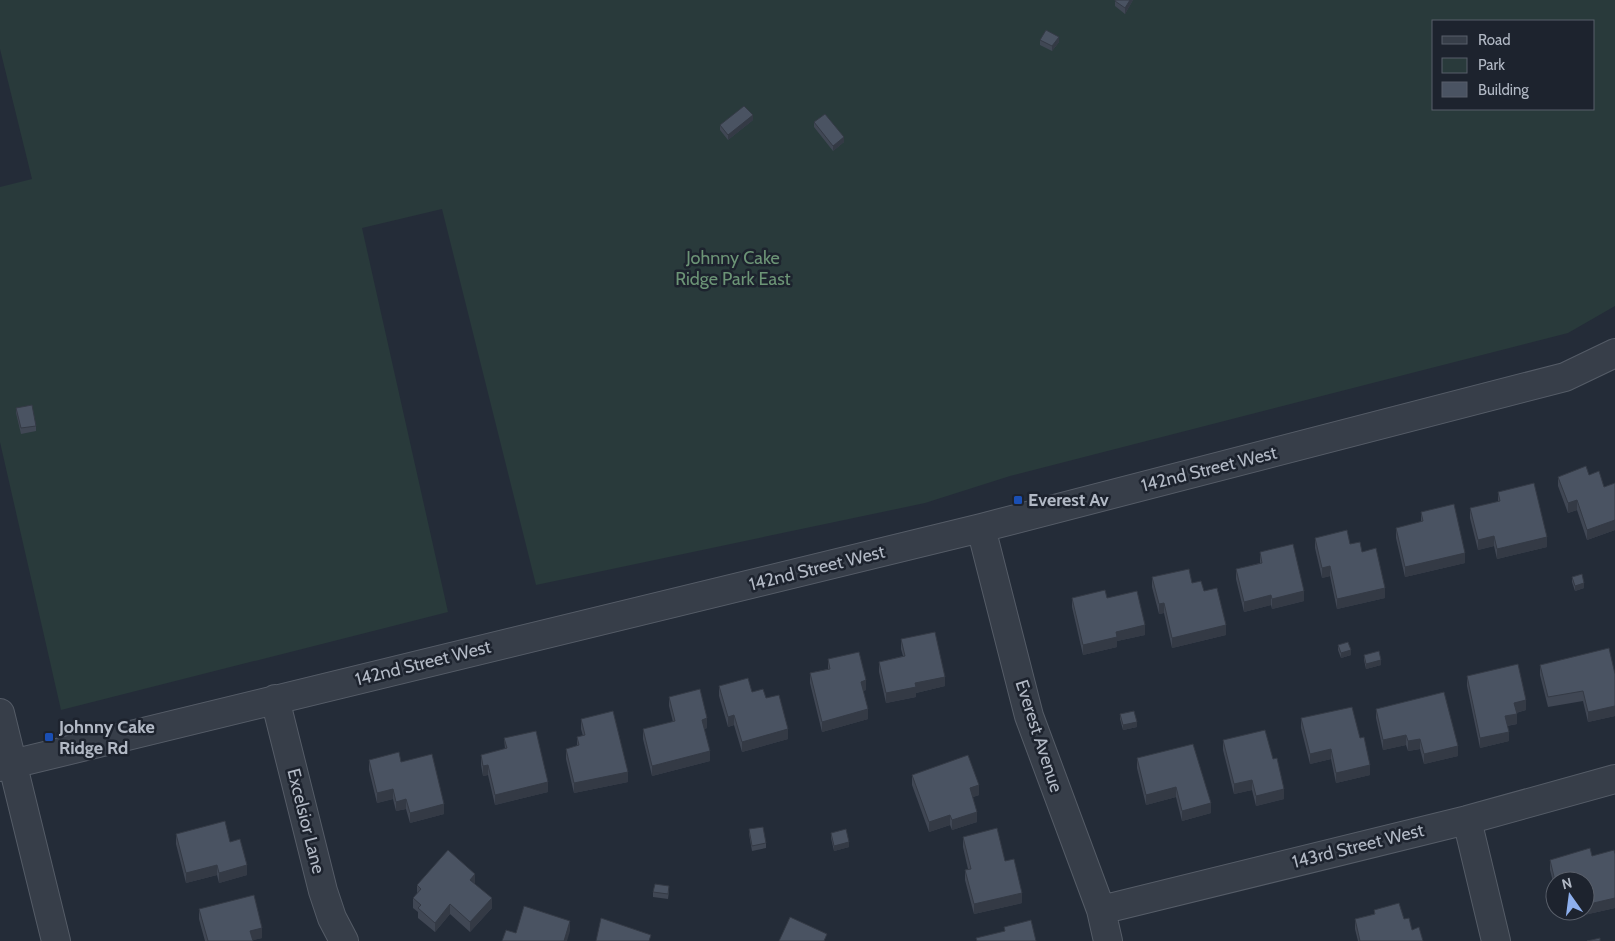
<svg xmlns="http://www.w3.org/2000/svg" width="1615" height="941" viewBox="0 0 1615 941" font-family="Cabin,sans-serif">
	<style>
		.green { fill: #293a3b; fill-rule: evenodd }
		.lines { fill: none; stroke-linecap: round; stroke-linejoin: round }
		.minor-casing { stroke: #555c67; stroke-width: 30 }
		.minor { stroke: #373e49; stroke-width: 28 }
		.wall { fill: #404754 }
		.shaded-wall { fill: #343a45 }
		.building { fill: #4a5362; stroke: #343a45 }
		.transit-dot { fill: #1a4fb4; stroke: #1d232e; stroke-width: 2 }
		.labels { text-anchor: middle; stroke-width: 5; stroke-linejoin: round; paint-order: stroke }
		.park-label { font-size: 18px; fill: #6c9476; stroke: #1d232e }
		.street-label { font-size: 18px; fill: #b2b9c5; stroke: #1d232e }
		.poi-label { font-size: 18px; font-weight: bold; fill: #b2b9c5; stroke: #1d232e; text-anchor: start }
	</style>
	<rect width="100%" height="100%" fill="#242c38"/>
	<path class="green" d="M0,0H1615V306L1568,333L1010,476L925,503L536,585L442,209L362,228L448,612L61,710L0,442V187L32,179L0,49ZM1434,21H1594V109H1434Z"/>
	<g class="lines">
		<defs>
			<path id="minor" d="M981,528L1029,716L1101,910L1108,941
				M275,699L323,891L332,918L344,941
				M0,713L56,941
				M0,767L981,528L1565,377L1615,353
				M1467,820L1496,941
				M1101,910L1467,820L1615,779"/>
		</defs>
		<use href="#minor" class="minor-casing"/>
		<use href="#minor" class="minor"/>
	</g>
	<path class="wall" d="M1133,0L1125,14L1115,6V1Z
		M1040,40L1059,42L1052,51L1040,45Z
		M753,120L728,140L720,130V125Z
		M814,122L844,142L833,151L814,127Z
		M16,408L36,426V431L21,434L16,413Z
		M1589,475L1604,487L1615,483V530L1587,540L1577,510L1568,513L1558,486V477Z
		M1498,492L1547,547L1497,559L1494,546L1478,550L1470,518V508L1498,502Z
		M1421,512L1465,563L1405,577L1396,538V528L1421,522Z
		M1315,538L1350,544L1362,552L1385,598L1337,609L1330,576L1322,578L1315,548Z
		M1260,552L1304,601L1272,609L1271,605L1244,612L1236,579V569L1260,563Z
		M1152,577L1204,591L1226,635L1172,648L1164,613L1159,614L1152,587Z
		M1572,577L1584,588L1575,591L1572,582Z
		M1072,598H1107L1145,635L1117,641V647L1083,655L1072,607Z
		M901,639L945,686L916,693V697L886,703L879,672V662L903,656L901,649Z
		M1338,645L1351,655L1341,658L1338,650Z
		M1364,655L1381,665L1366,669L1364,660Z
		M828,659L866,690L863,691L868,719L822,732L810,683V673L828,669Z
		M1540,665L1615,674V716L1588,722L1583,701L1548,707L1540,675Z
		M1467,676L1526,710L1516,713L1517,724L1507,726L1509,741L1480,748L1467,686Z
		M719,686L752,692L766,698L788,739L742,752L734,725L728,727L719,696Z
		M669,697L707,728L704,729L710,761L652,776L643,739V729L673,722L669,706Z
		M1376,709L1458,756L1424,764L1420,749L1408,751L1406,745L1383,750L1376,718Z
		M1120,714L1137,727L1123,730L1120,719Z
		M1301,718L1360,738L1370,775L1336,783L1331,759L1310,764L1301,728Z
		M581,719L628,782L574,793L566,759V749L577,746V737L583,736L581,729Z
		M504,738L548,792L495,805L488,775L483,776L481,765V755L505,749Z
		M1223,740L1273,759L1284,799L1256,806L1252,790L1234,794L1223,750Z
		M1137,758L1211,813L1182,821L1176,797L1146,805L1137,768Z
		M369,760L401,762L444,814L410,823L406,809L396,811L393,799L377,803L369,770Z
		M912,775L979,795L973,797L977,822L952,830L950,825L929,832L912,785Z
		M749,829L766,843V848L752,851L749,834Z
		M831,833L849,847L834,851L831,838Z
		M176,834L230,842L247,875L219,883L217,875L186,883L176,844Z
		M963,837L1005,861L1022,903L974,914L965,880V870L968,869L963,847Z
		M1615,854V908L1584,915L1583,911H1585V881H1555V889L1550,870V860Z
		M475,884L492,908L470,932L450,914L435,932L418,918V912L413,908V898L417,894V885Z
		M669,891L668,899L653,897V892Z
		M199,909L262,938L253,940V941H205L199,919Z
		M1374,910L1404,919L1412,930L1423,941H1358L1355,929V919L1374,914Z"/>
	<path class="shaded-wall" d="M1130,0H1133L1125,14V8Z
		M1059,37V42L1052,51V46Z
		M753,115V120L728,140V135Z
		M844,137V142L833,151V146Z
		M1577,500V510L1568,513V503Z
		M1615,520V530L1587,540V530Z
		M1494,536V546L1478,550V540Z
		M1547,537V547L1497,559V549Z
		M1465,553V563L1405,577V567Z
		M1330,566V576L1322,578V568Z
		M1584,583V588L1575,591V586Z
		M1385,588V598L1337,609V599Z
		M1304,591V601L1272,609V599Z
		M1271,595V605L1244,612V602Z
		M1164,603V613L1159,614V604Z
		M1145,625V635L1117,641V647L1083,655V645L1116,632Z
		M1226,625V635L1172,648V638Z
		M1351,650V655L1341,658V653Z
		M1381,660V665L1366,669V664Z
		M945,677V686L916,693V697L886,703V693L915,683Z
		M866,680V690L861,691V682Z
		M1526,700V710L1514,713V703Z
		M1615,706V716L1588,722V712Z
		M868,709V719L822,732V722Z
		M1517,714V724L1505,726V716Z
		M734,715V725L728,727V717Z
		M707,718V728L702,730V720Z
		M1137,722V727L1123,730V725Z
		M788,729V739L742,752V742Z
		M1509,732V741L1480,748V738Z
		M1406,735V745L1383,750V740Z
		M1420,739V749L1408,751V741Z
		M1458,746V756L1424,764V754Z
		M1331,749V759L1310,764V754Z
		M710,751V761L652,776V766Z
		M488,765V775L483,776V766Z
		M1370,765V775L1336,783V773Z
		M628,772V782L574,793V783Z
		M1252,780V790L1234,794V784Z
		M548,782V792L495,805V795Z
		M979,785V795L970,798V788Z
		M1176,787V797L1146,805V795Z
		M393,789V799L377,803V793Z
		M1284,789V799L1256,806V796Z
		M406,799V809L396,811V802Z
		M1211,803V813L1182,821V811Z
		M444,804V814L410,823V813Z
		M977,812V822L952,830V820Z
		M950,815V825L929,832V822Z
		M849,842V847L834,851V846Z
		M217,865V875L186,883V873Z
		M247,865V875L219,883V873Z
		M475,874V884L470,880Z
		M1022,893V903L974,914V904Z
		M492,898V908L470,932V922Z
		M1615,898V908L1584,915L1585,905Z
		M450,904V914L435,932V923Z
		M570,921V931L567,941H564Z
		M262,928V938L250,941V931Z"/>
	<path class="building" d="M1115,0H1130L1125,8L1115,1Z
		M1046,30L1059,37L1052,46L1040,40Z
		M744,106L753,115L728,135L720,125Z
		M825,114L844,137L833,146L814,122Z
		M32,405L36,426L21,428L16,408Z
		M1586,466L1589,475L1599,471L1604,487L1615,483V520L1587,530L1577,500L1568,503L1558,477Z
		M1534,483L1547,537L1497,549L1494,536L1478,540L1470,508L1500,501L1498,492Z
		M1454,504L1465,553L1405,567L1396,528L1423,521L1421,512Z
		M1347,530L1350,544L1360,542L1362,552L1376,548L1385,588L1337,599L1330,566L1322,568L1315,538Z
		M1293,544L1304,591L1272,599L1271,595L1244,602L1236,569L1262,563L1260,552Z
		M1189,569L1192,583L1201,581L1204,591L1217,588L1226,625L1172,638L1164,603L1159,604L1152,577Z
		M1582,574L1584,583L1575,586L1572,577Z
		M1105,590L1107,598L1137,591L1145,625L1116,632L1117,637L1083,645L1072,598Z
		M935,632L945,677L915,683L916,687L886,693L879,662L905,656L901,639Z
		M1348,642L1351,650L1341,653L1338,645Z
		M1609,648L1615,674V706L1588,712L1583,691L1548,697L1540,665Z
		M1379,651L1381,660L1366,664L1364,655Z
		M859,652L866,680L861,682L868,709L822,722L810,673L830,669L828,659Z
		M1518,664L1526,700L1514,703L1517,714L1505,716L1509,732L1480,738L1467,676Z
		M748,678L752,692L763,689L766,698L779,695L788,729L742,742L734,715L728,717L719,686Z
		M700,689L707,718L702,720L710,751L652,766L643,729L675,721L669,697Z
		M1444,692L1458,746L1424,754L1420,739L1408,741L1406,735L1383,740L1376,709Z
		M1352,707L1360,738L1364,737L1370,765L1336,773L1331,749L1310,754L1301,718Z
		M613,711L628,772L574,783L566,749L579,745L577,737L585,735L581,719Z
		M1134,711L1137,722L1123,725L1120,714Z
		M1265,730L1273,759L1277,758L1284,789L1256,796L1252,780L1234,784L1223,740Z
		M536,731L548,782L495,795L488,765L483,766L481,755L507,748L504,738Z
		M1193,744L1211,803L1182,811L1176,787L1146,795L1137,758Z
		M399,752L401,762L432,754L444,804L410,813L406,799L396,802L393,789L377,793L369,760Z
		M968,755L979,785L970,788L977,812L952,820L950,815L929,822L912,775Z
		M225,821L230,842L240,839L247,865L219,873L217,865L186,873L176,834Z
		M763,827L766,843L752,846L749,829Z
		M997,828L1005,861L1014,859L1022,893L974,904L965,870L971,869L963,837Z
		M846,829L849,842L834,846L831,833Z
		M1590,848L1592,856L1614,850L1615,854V898L1585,905V881H1555L1550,860Z
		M448,850L475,874L470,880L492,898L470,922L450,904L435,923L418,908L421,905L413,898L421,889L417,885Z
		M655,884L669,886L668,894L653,892Z
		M254,895L262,928L250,931L253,941H208L199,909Z
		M1399,903L1404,919L1409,918L1412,930L1419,927L1423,941H1360L1355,919L1375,914L1374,910Z
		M524,906L570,921L564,941H502L506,930L516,933Z
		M790,917L827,934L824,941H779Z
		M601,918L651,935L649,941H596Z
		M1031,920L1036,941H977L976,938L1005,931L1004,927Z
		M1600,938V941H1587Z"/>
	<g class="transit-dot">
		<rect x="1013" y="495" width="10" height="10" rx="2.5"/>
		<rect x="44" y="732" width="10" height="10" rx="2.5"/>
	</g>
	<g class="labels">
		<g class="park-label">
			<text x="733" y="264">Johnny Cake<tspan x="733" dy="21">Ridge Park East</tspan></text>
		</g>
		<g class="street-label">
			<text transform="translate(1209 469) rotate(-14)" y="6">142nd Street West</text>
			<text transform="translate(817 568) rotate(-14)" y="6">142nd Street West</text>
			<text transform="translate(423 663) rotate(-14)" y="6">142nd Street West</text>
			<text transform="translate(1039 736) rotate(72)" y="6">Everest Avenue</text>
			<text transform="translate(306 821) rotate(76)" y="6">Excelsior Lane</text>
			<text transform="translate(1358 846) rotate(-14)" y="6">143rd Street West</text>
		</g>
		<g class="poi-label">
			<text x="1028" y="506">Everest Av</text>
			<text x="59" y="733">Johnny Cake<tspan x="59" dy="21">Ridge Rd</tspan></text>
		</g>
	</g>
	<rect x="1432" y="20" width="162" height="90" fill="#1d232e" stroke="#595f6a"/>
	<rect x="1442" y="36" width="25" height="8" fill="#373e49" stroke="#595f6a"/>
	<text x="1478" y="45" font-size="15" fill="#b2b9c5">Road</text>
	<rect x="1442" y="58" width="25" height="15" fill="#293a3b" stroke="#595f6a"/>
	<text x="1478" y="70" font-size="15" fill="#b2b9c5">Park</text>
	<rect x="1442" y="82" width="25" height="15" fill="#4a5362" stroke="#595f6a"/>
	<text x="1478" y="95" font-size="15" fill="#b2b9c5">Building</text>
	<g transform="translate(1570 896) rotate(346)"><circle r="24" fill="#1d232e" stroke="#595f6a"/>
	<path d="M0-4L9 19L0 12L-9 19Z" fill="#8eb0ee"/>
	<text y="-8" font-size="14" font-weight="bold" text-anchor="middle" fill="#b2b9c5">N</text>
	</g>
</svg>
